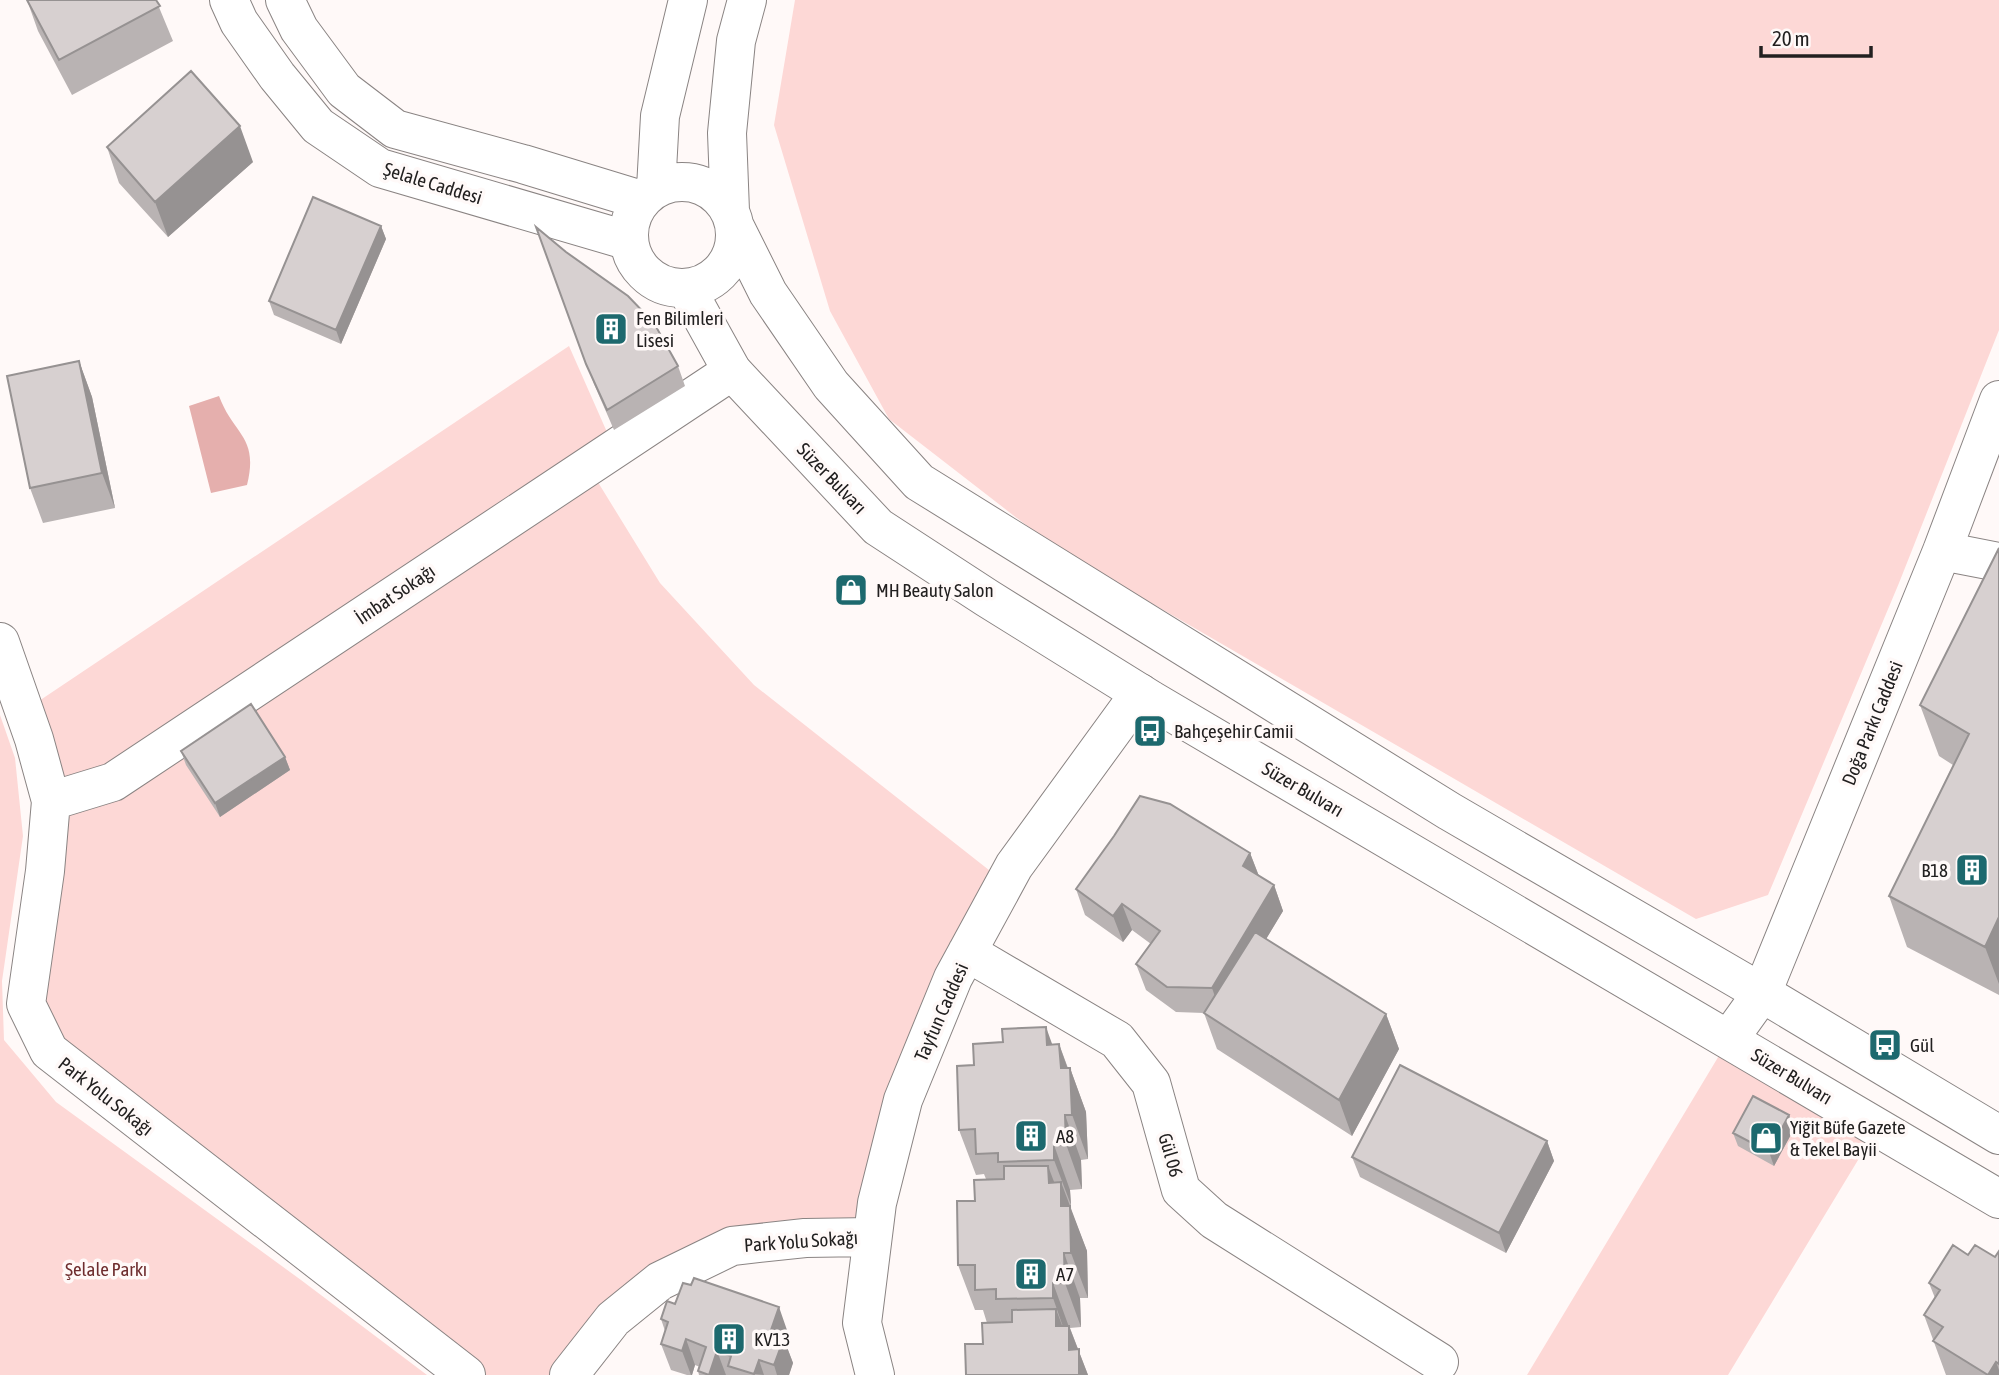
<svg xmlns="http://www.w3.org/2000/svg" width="1999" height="1375" viewBox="0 0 1999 1375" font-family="'Asap Condensed',sans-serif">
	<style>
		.green { fill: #fdd8d6 }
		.water { fill: #e5afad }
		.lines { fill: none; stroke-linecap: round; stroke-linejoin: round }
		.minor-casing { stroke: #8a8483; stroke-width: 40 }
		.major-casing { stroke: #8a8483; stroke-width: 40 }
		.minor { stroke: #fff; stroke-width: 38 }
		.major { stroke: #fff; stroke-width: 38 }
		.wall { fill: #b9b3b3 }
		.shaded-wall { fill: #969292 }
		.building { fill: #d7d0d0; stroke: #969292; stroke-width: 2 }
		.labels { text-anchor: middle; stroke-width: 7; stroke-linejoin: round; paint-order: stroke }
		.street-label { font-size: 19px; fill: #222020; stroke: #fff9f8 }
		.poi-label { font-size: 19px; fill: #222020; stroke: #fff9f8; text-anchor: start }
		.park-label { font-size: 19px; fill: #6e2d2e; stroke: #fff9f8 }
	</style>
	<rect width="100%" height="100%" fill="#fff9f8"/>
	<path class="green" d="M795,0H1999V330L1899,583L1768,895L1696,919L1053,546L889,419L830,311L774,125Z
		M569,346L614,448L588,466L660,583L754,685L994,874L858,1218L764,1228L565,1375H467L47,1052L20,990L52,802L24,711Z
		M0,715L15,758L23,836L2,981L4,1040L56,1102L301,1280L427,1375H0Z
		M1729,1039L1878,1127L1728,1375H1527Z"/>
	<path class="water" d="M219,396C234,436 259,436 247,485L211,493L189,406Z"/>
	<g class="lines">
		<defs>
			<path id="minor" d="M229,0L239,22L277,76L318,126L380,168L626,240
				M285,0L299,29L344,90L395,129L523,164L641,200
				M1942,551L1999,562
				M0,642L34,739L51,801L45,871L26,1004L49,1051L466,1375
				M51,801L113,782L732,371
				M967,952L1117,1040L1151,1083L1181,1190L1214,1220L1439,1362
				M1729,1039L1762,993L1942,551L1999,400
				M569,1375L613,1319L660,1281L732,1246L805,1238L872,1237
				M875,1375L862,1323L877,1203L903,1100L953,978L1014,866L1140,693"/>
			<path id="major" d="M629 235a53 53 0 1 1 106 0a53 53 0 1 1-106 0Z
				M656,188L660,116L688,0
				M730,211L727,133L736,41L747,0
				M735,227L768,293L831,385L919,482L1449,811L1762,993L1999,1135
				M686,288L732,371L878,527L987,598L1151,700L1999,1199"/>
		</defs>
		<use href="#minor" class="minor-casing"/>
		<use href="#major" class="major-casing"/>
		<use href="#minor" class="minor"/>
		<use href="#major" class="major"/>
	</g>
	<path class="wall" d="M27,0H156L173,41L72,95L38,31Z
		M107,147L253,162L168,237L119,183Z
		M381,226L386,239L341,344L274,315L269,301Z
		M536,227L678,366L685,386L614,430L594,384Z
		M79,361L92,397L115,508L43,523L30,488Z
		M1999,548V995L1907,947L1889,896L1953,765L1939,756L1920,705Z
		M181,751L285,757L290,770L220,817L186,765Z
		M1250,853L1259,876L1274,885L1283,911L1266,939L1386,1014L1399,1049L1352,1136L1217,1049L1204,1013L1176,1012L1146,990L1136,964L1151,944L1132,930L1123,942L1085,915L1076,889Z
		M1052,1044H1059L1068,1068H1070L1086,1112L1088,1159L1081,1160L1082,1189L1070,1190L1071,1205H1069L1087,1251L1088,1298H1080L1081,1327L1070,1328L1088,1375H966L983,1344L987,1323L983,1310H975L958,1265L975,1201L986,1179L984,1174L976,1175L959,1130L974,1065Z
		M1789,1115L1794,1129L1774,1166L1738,1146L1733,1133Z
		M1547,1141L1554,1161L1506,1253L1360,1177L1352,1157Z
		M1999,1251V1375H1946L1924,1315L1935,1298L1929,1283L1968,1255L1995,1257Z
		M661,1319L788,1333L785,1342L793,1363L789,1375H699L698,1371L700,1367L695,1365L692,1375H687L671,1370L661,1344L665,1331Z"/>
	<path class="shaded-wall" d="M240,126L253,162L168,237L155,202Z
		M381,226L386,239L341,344L336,330Z
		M79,361L92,397L115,508L102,473Z
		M285,757L290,770L220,817L215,803Z
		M1250,853L1260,879L1243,866Z
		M1274,885L1283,911L1221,1014L1212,988Z
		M1122,904L1132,930L1123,942L1113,916Z
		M1999,917V984L1985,947Z
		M1386,1014L1399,1049L1352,1136L1339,1100Z
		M1046,1027L1060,1066L1059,1044L1070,1075V1068L1086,1112L1088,1159L1047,1045Z
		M1065,1115L1081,1160L1082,1189L1066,1144Z
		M1789,1115L1794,1129L1774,1166L1769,1152Z
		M1547,1141L1554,1161L1506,1253L1499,1233Z
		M1054,1145L1070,1190L1071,1205L1054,1160Z
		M1048,1166L1061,1200V1182L1087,1251L1088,1298L1071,1253L1049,1183Z
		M1064,1253L1080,1298L1081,1327L1065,1283Z
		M1053,1283L1069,1327V1326L1088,1375H1078L1056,1326V1309L1069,1344L1053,1298Z
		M779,1307L788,1333L785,1342L793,1363L789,1375H777L774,1365L770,1333Z
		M686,1339L695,1365L692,1375H691L682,1351Z
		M717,1351L726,1375H709Z
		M759,1360L764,1375L754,1374Z
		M1996,1362L1999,1370V1375H1988Z"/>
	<path class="building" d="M27,0H156L160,6L59,60Z
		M191,71L240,126L155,202L107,147Z
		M313,197L381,226L336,330L269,301Z
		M536,227L566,252L628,296L654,323L678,366L607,410L586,364Z
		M79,361L102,473L30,488L7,376Z
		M1999,548V917L1985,947L1889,896L1969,734L1920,705Z
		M251,704L285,757L215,803L181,751Z
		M1140,796L1170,804L1250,853L1243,866L1274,885L1212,988L1167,987L1136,964L1160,931L1122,904L1113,916L1076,889L1114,836Z
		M1255,932L1386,1014L1339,1100L1204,1013Z
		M1046,1027L1047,1045L1059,1044L1061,1068H1070L1072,1115H1065L1066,1144L1054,1145V1160L998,1162V1153L976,1154L975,1129L959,1130L957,1066L974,1065L973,1044L1003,1042L1002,1029Z
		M1400,1065L1547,1141L1499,1233L1352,1157Z
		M1753,1096L1789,1115L1769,1152L1733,1133Z
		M1004,1166H1048L1049,1183L1061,1182V1206H1070L1071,1253H1064L1065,1283H1053V1298L996,1299V1289L975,1290V1265H958L957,1201H975L974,1180L1004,1179Z
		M1953,1245L1968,1255L1975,1245L1995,1257L1999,1251V1364L1996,1362L1988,1375L1933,1341L1943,1327L1924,1315L1940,1290L1929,1283Z
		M694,1278L779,1307L770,1333L784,1338L774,1365L759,1360L754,1374L728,1366L731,1356L717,1351L709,1375L698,1371L706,1347L686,1339L682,1351L661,1344L668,1322L661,1319L667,1301L675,1304L683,1283L691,1285Z
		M1056,1309V1326H1069V1350L1079,1349V1375H966L965,1344H983L982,1323L1012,1322V1310Z"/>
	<defs>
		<symbol id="building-square" viewBox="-11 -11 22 22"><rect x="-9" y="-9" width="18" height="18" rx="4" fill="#1d696e" stroke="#fff9f8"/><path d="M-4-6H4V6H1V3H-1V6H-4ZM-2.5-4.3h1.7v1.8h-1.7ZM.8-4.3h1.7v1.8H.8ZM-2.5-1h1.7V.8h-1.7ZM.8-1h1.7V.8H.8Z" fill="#fff"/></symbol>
		<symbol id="shop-square" viewBox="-11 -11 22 22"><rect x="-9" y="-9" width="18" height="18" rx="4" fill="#1d696e" stroke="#fff9f8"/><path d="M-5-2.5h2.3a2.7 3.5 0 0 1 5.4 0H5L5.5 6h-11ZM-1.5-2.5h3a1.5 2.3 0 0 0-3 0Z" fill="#fff"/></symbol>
		<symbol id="bus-square" viewBox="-11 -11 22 22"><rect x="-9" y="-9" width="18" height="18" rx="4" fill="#1d696e" stroke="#fff9f8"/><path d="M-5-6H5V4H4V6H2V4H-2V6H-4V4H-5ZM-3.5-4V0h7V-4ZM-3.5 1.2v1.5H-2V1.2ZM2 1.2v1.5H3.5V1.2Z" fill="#fff"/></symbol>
	</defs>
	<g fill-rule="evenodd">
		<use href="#building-square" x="592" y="310" width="38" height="38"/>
		<use href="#shop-square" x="832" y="571" width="38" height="38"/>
		<use href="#bus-square" x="1131" y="712" width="38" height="38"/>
		<use href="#building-square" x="1953" y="851" width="38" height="38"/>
		<use href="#bus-square" x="1866" y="1026" width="38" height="38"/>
		<use href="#building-square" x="1012" y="1117" width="38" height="38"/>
		<use href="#shop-square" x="1747" y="1119" width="38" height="38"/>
		<use href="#building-square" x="1012" y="1255" width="38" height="38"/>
		<use href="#building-square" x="710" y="1320" width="38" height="38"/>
	</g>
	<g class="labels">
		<g class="street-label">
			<text transform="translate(433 183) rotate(17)" y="7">Şelale Caddesi</text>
			<text transform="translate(832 478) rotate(46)" y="7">Süzer Bulvarı</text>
			<text transform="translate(395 594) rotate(-34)" y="7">İmbat Sokağı</text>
			<text transform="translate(1872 723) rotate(-68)" y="7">Doğa Parkı Caddesi</text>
			<text transform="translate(1303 789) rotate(30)" y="7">Süzer Bulvarı</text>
			<text transform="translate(941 1012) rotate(-66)" y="7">Tayfun Caddesi</text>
			<text transform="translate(1792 1076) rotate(31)" y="7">Süzer Bulvarı</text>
			<text transform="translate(106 1096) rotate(38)" y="7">Park Yolu Sokağı</text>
			<text transform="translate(1171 1155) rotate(74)" y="7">Gül 06</text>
			<text transform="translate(801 1241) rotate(-4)" y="7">Park Yolu Sokağı</text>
		</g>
		<g class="poi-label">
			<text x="636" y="325">Fen Bilimleri<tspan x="636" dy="22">Lisesi</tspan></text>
			<text x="876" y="597">MH Beauty Salon</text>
			<text x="1174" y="738">Bahçeşehir Camii</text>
			<text x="1948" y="877" text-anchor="end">B18</text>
			<text x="1910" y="1052">Gül</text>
			<text x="1790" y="1134">Yiğit Büfe Gazete<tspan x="1790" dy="22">&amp; Tekel Bayii</tspan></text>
			<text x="1056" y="1143">A8</text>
			<text x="1056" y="1281">A7</text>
			<text x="754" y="1346">KV13</text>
		</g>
		<g class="park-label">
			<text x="106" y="1276">Şelale Parkı</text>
		</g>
	</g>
	<path d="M1761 46v10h110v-10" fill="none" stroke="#222020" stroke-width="3.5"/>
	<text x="1772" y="46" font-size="21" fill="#222020" stroke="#fff9f8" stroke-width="5" paint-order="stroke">20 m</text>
</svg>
